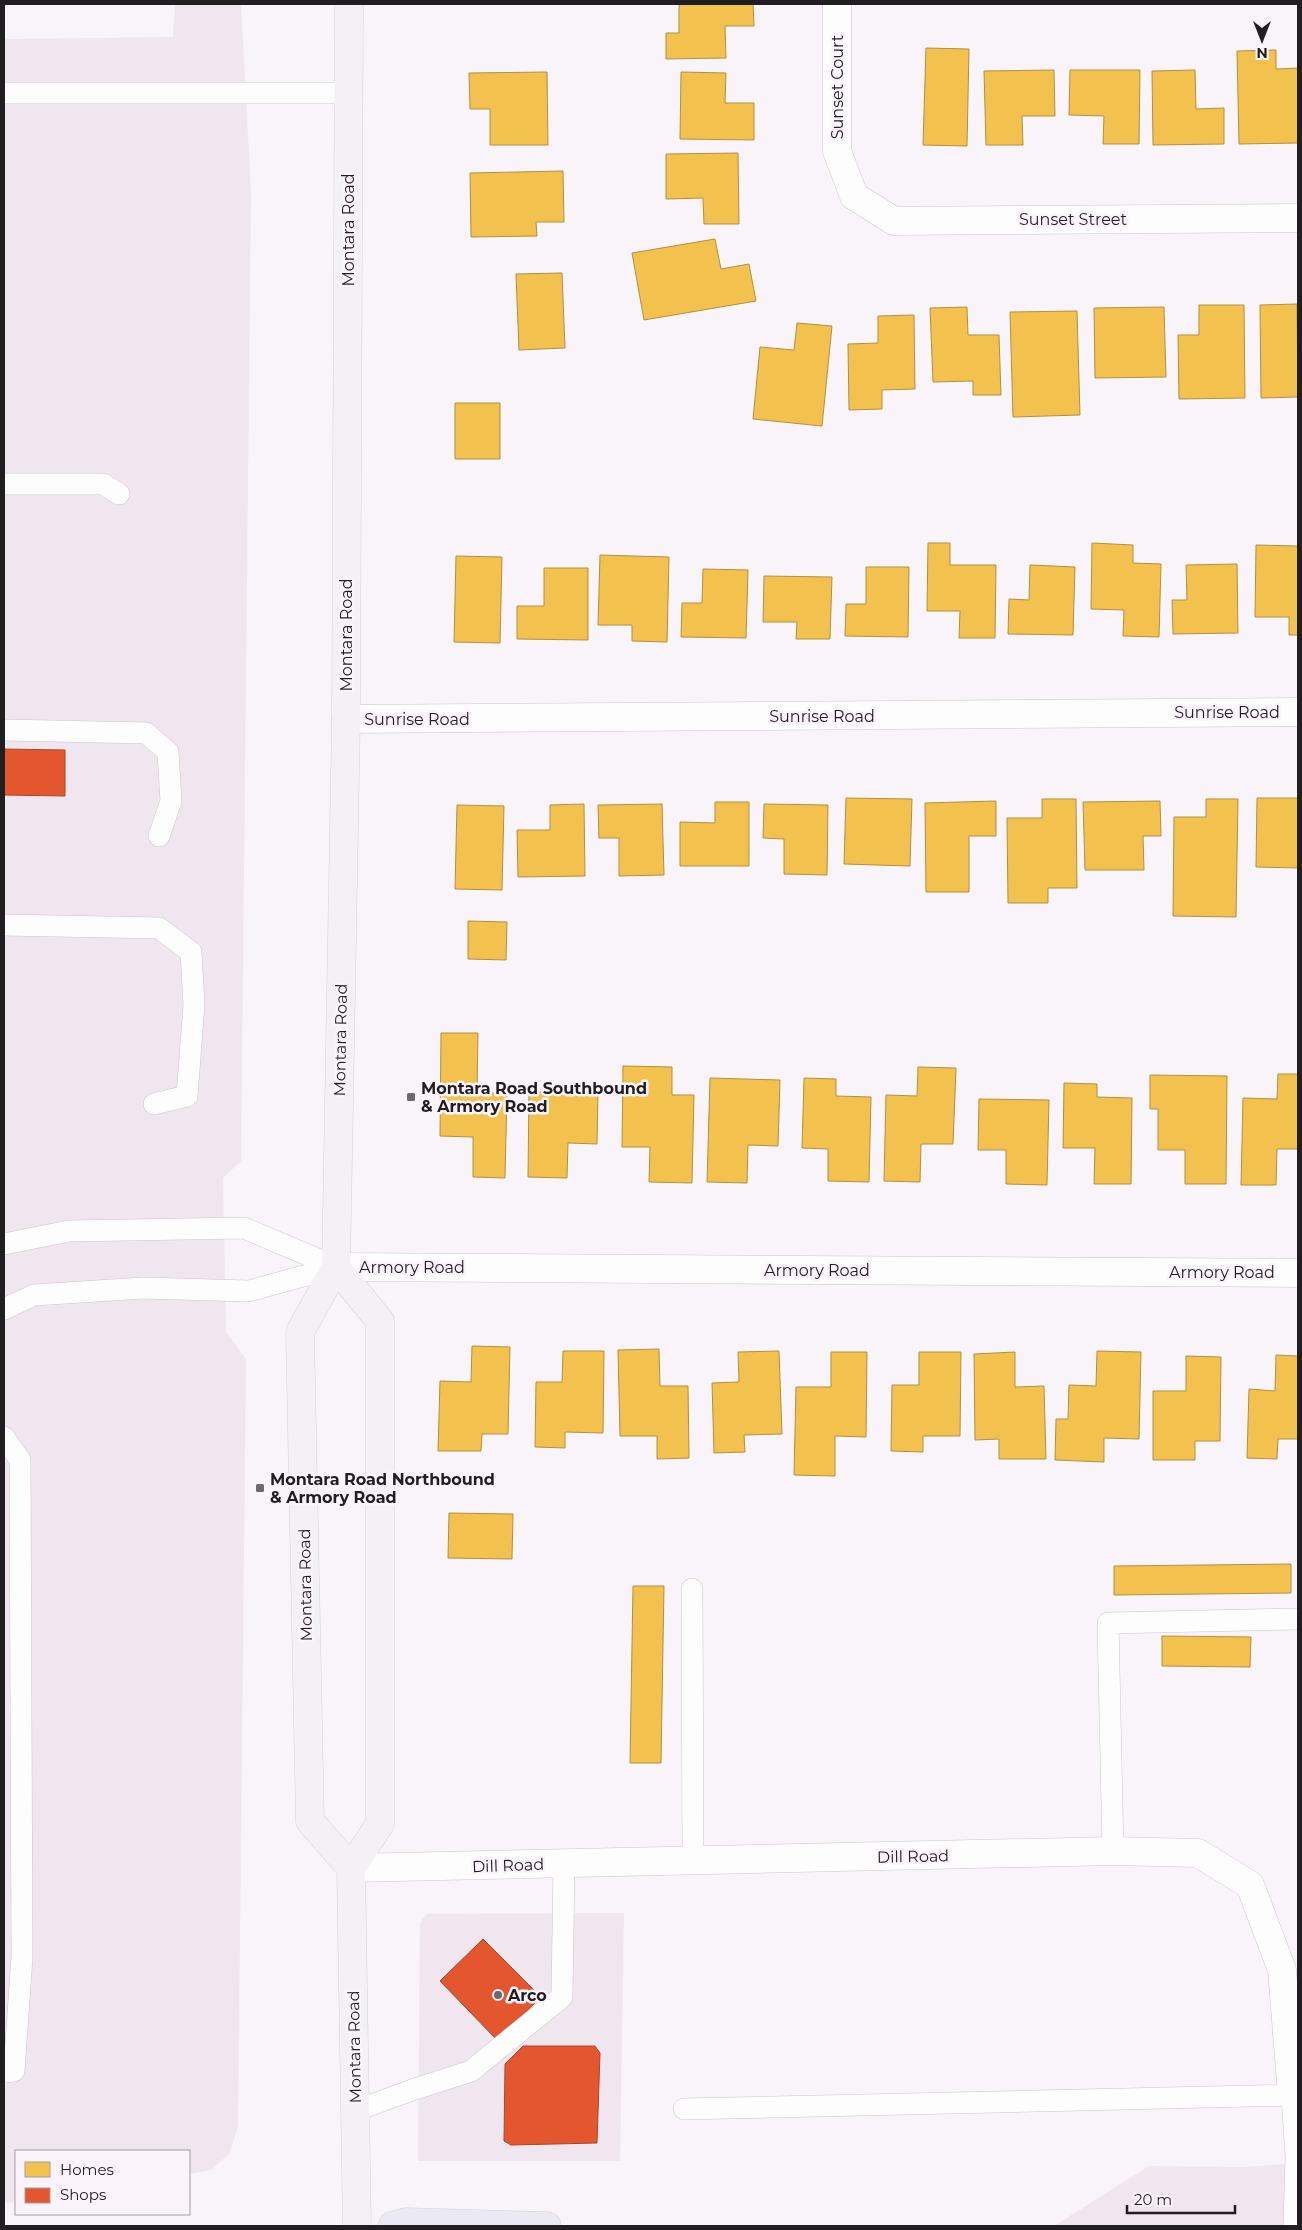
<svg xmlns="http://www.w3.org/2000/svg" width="1302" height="2230" viewBox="0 0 1302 2230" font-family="Montserrat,sans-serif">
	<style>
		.built { fill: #efe6ef }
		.homes { fill: #f2c14e; stroke: #b39040 }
		.shops { fill: #e4572e; stroke: #a9462a }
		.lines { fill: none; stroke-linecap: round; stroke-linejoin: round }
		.lane-casing { stroke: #cac6ca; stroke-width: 22 }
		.street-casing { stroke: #cac6ca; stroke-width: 29 }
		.secondary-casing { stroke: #cac6ca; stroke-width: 29 }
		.primary-casing { stroke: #d4d2d4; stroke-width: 29 }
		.highway-casing { stroke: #d4d2d4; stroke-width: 29 }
		.lane { stroke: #fefdfe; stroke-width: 21 }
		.street { stroke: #fefdfe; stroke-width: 28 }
		.secondary { stroke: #fefdfe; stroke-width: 28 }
		.primary { stroke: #f3f1f6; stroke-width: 28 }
		.highway { stroke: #ebe9f2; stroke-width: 28 }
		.poi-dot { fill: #6c696c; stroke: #faf3fa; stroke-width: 2 }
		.labels { text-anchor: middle; stroke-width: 5; stroke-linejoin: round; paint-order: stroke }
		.street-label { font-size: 16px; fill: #201e20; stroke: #faf3fa }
		.poi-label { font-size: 16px; font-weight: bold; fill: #201e20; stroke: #faf3fa; text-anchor: start }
	</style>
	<rect width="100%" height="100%" fill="#f9f4f9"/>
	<path class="built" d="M175,4H241L251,192L241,1161L223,1178L226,1332L246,1359L238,2127L229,2154L211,2170L189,2174V2151H16V2202L4,2203V39L173,37Z
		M624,1913L620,2161H418L420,1923L426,1914Z
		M1298,2163V2226H1054L1149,2166L1243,2167Z"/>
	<path class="homes" d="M679,4H753L754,26H725L726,58L666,59V33H679Z
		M926,48L969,49L967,146L923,145Z
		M1276,50V69L1298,68V143L1239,144L1237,51Z
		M1054,70L1055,116H1022L1023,145H986L984,71Z
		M1070,70H1140L1139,144H1103L1104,116L1069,115Z
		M1195,70L1196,109L1224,108V144L1153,145L1152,71Z
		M547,72L548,145H490V109H470L469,73Z
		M681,72L726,73L725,103H754V140L680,139Z
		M738,153L739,224H704L703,198L666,199V154Z
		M563,171L564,222H536L537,236L471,237L470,173Z
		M715,239L721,269L749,264L756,301L644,320L632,253Z
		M562,273L565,348L519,350L516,274Z
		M1297,304L1298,397L1261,398L1260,305Z
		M1199,305H1244L1245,398L1179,399L1178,335H1199Z
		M967,307L968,335H999L1001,395H973V381L933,382L930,308Z
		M1164,307L1166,377L1095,378L1094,308Z
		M1077,311L1080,415L1013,417L1010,312Z
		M914,315L915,389L882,390V409L849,410L848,344L878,343V316Z
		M797,323L832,326L822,426L753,419L760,347L794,350Z
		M455,403H500V459H455Z
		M928,543H950V565H996L995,638H959L960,611H927Z
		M1092,543L1133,545V563L1161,564L1159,637L1123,636L1124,610L1091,609Z
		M1256,545L1298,546V635H1289V617H1255Z
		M600,555L669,557L667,642L632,641V625H598Z
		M456,556L502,557L500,643L454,642Z
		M1237,564L1238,633L1173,634L1172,600H1187L1186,565Z
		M1030,565L1075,567L1073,635L1008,634L1009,599L1029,600Z
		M866,567H909L908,637L845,636L846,604H866Z
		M544,568H588V640L517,639V606H544Z
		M703,569L748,570L746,638L681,637L682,603H702Z
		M764,576L832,577L830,639H796L797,622H763Z
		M846,798L912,799L910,866L844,864Z
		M1257,798H1298V868L1256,867Z
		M1042,799H1076L1077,888H1048V903H1008L1007,818H1042Z
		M1206,799H1238L1236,917L1173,916L1174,817H1206Z
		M996,801V836H969V892H926L925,803Z
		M1160,801L1161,836H1143L1144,870H1085L1083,802Z
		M715,802H749V866H680V822L715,823Z
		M584,804L585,876L518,877L517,830H550V805Z
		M662,804L664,875L619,876V838H599L598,805Z
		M764,804L828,805L827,875L784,874V839L763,838Z
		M457,805L504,806L502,890L455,889Z
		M468,921L507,922L506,960L468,959Z
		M441,1033H478L477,1093H507L505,1178L473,1177V1137L440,1136Z
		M623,1066L672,1067V1095H694L692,1183L649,1182L650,1147H622Z
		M918,1067L956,1068L953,1144H921L920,1182L884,1181L886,1095L917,1096Z
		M1278,1074H1298V1149H1277L1276,1185H1241L1243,1098L1277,1099Z
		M1150,1075L1227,1076L1226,1184H1185V1150H1158V1109H1150Z
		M710,1078L780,1080L778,1146L748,1145L747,1183L707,1182Z
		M804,1078L836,1079V1096L871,1097L869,1182L828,1181V1149L802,1148Z
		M1064,1083L1097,1084V1097L1132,1098L1131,1184H1094L1095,1148H1063Z
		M529,1092L598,1093L597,1144L568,1143L567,1178L528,1177Z
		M979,1099L1049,1100L1047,1185L1006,1184V1150H978Z
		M472,1346L510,1347L508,1434H482L481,1451H438L440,1381L471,1382Z
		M659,1349L660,1386H688L689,1458L657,1459V1436H620L618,1350Z
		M563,1351H604L603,1433L565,1432V1448L535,1447L536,1382H562Z
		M779,1351L782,1434L744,1435L745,1452L714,1453L712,1383L739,1382L738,1352Z
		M1097,1351L1141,1352L1139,1439L1104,1438V1462L1055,1460L1056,1419H1068L1069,1385L1096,1386Z
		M831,1352H867L866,1437L835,1436V1476L794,1475L796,1387H831Z
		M919,1352H961L960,1436H923V1452L891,1451L892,1385H919Z
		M1015,1352V1387L1044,1386L1046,1459H999V1439L975,1440L974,1354Z
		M1276,1355L1298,1356V1439H1278L1277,1459L1247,1458L1249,1389L1275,1391Z
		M1186,1356L1221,1357L1220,1441H1195V1460H1153V1391H1186Z
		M449,1513L513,1514L512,1559L448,1558Z
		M1291,1564V1593L1114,1595V1566Z
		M633,1586H664L661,1763H630Z
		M1162,1636L1251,1637L1250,1667L1162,1666Z"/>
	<path class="shops" d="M4,749L65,750V796L4,795Z
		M483,1939L541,1997L497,2040L440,1981Z
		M523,2046H595L600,2053L597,2143L511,2145L504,2141L505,2064Z"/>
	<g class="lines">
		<defs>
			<path id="lane" d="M4,93H349
				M4,484H103L119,494
				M4,730L146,733L168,752L171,801L159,836
				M4,925L159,928L191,952L194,1005L187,1096L154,1104
				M4,1244L69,1231L244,1228L336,1267
				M4,1309L34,1295L143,1288L249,1291L336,1267
				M4,1437L20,1460L22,1957L14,2071L4,2072
				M692,1589L693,1860
				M1113,1851L1108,1623L1298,1619
				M1292,2095L1296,2157L1294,2226
				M684,2109L1298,2095
				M355,2111L412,2090L471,2071L562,1997L564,1863"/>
			<path id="street" d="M837,4V151L854,196L894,221L1298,218
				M346,719L1298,712
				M351,1868L1113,1851L1198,1853L1250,1885L1282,1970L1292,2095"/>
			<path id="secondary" d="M336,1267L1298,1273"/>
			<path id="primary" d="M349,4L346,719L336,1267L300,1332L310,1821L351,1868
				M336,1267L380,1321V1824L351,1868L357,2226"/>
			<path id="highway" d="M392,2226L406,2222L547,2226"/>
		</defs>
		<use href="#lane" class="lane-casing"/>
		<use href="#street" class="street-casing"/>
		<use href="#secondary" class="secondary-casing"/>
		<use href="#primary" class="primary-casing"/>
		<use href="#highway" class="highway-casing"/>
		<use href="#lane" class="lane"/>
		<use href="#street" class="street"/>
		<use href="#secondary" class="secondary"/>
		<use href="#primary" class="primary"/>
		<use href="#highway" class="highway"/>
	</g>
	<g class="poi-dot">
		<rect x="406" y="1092" width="10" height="10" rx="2.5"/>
		<rect x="255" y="1483" width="10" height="10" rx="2.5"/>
		<circle cx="498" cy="1995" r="5"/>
	</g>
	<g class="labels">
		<g class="street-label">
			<text transform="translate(837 87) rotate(-90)" y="6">Sunset Court</text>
			<text x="1073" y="225">Sunset Street</text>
			<text transform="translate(348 230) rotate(-90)" y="6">Montara Road</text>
			<text transform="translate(346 635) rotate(-90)" y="6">Montara Road</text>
			<text x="1227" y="718">Sunrise Road</text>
			<text x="822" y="722">Sunrise Road</text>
			<text x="417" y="725">Sunrise Road</text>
			<text transform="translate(340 1040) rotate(-89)" y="6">Montara Road</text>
			<text x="412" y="1273">Armory Road</text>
			<text x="817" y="1276">Armory Road</text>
			<text x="1222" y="1278">Armory Road</text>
			<text transform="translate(305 1585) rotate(-91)" y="6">Montara Road</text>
			<text transform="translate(913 1856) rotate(-1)" y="6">Dill Road</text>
			<text transform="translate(508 1865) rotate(-2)" y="6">Dill Road</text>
			<text transform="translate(354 2047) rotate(-91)" y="6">Montara Road</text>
		</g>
		<g class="poi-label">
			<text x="421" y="1094">Montara Road Southbound<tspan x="421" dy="18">&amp; Armory Road</tspan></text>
			<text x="270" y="1485">Montara Road Northbound<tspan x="270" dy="18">&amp; Armory Road</tspan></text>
			<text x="508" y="2001">Arco</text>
		</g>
	</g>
	<rect width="1302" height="2230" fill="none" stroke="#201e20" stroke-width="10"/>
	<rect x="15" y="2150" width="175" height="65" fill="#faf3fa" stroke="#a39ea3"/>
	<rect x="25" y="2162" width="25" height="15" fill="#f2c14e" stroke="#a39ea3"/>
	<text x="60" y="2175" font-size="15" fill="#201e20">Homes</text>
	<rect x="25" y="2188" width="25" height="15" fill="#e4572e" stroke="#a39ea3"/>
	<text x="60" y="2200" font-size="15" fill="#201e20">Shops</text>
	<g transform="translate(1262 40) rotate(180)" stroke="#faf3fa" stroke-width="4" paint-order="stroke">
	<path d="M0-4L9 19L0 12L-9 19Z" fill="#201e20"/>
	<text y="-8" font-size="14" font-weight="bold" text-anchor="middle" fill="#201e20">N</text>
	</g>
	<path d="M1127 2205v8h108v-8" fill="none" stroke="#201e20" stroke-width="2.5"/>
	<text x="1134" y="2205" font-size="15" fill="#201e20" stroke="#faf3fa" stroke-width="4" paint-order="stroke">20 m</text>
</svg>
